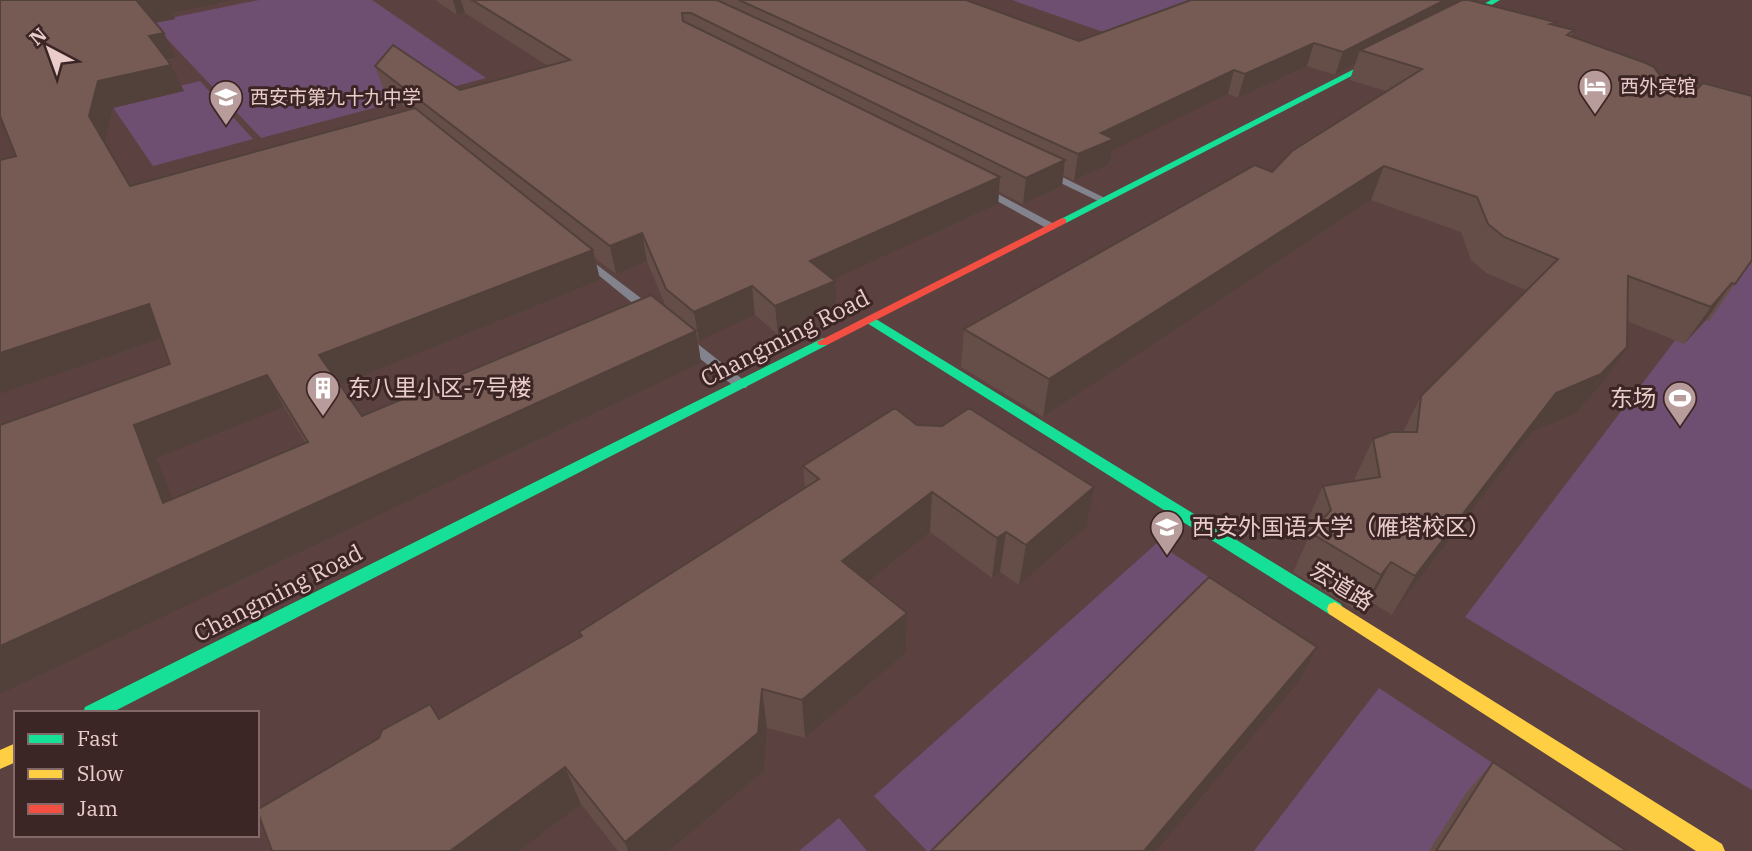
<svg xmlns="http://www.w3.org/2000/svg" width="1752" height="851" viewBox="0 0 1752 851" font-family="'IBM Plex Serif','Noto Sans SC',serif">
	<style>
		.green { fill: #6f4f71 }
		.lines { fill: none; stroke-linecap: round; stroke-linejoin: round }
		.street { fill: #82838c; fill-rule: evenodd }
		.fast { fill: #16e098; fill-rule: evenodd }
		.slow { fill: #ffcf43; fill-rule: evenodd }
		.jam { fill: #f24e42; fill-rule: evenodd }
		.wall { fill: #654e48; fill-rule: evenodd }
		.shaded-wall { fill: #52403b }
		.building { fill: #755b54; stroke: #52403b; stroke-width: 2; fill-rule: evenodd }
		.labels { text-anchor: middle; stroke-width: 6; stroke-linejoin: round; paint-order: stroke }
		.far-poi-label { font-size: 19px; fill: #eacccb; stroke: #3c2625; text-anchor: start }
		.street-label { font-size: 23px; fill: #eacccb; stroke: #3c2625 }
		.poi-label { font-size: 23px; fill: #eacccb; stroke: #3c2625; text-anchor: start }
	</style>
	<rect width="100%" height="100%" fill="#5b4241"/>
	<path class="green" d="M259,0H372L486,78L261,138L151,22Z
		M1012,0H1230L1126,40Z
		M200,81L253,139L153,166L110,103Z
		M1752,239V790L1465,617Z
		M1157,543L1248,603L1010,851H927L874,796Z
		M1379,688L1500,768L1448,851H1254Z
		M839,818L867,851H799Z"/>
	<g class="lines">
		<path class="street" d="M1042,170H1048L1109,200L1108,202H1100L1042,174Z
			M983,186L1056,225L1057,227L1052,230L1048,229L979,191L978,189Z
			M584,255L654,308L656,311L654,314H646L580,260V256Z
			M685,336L689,337L746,382L748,385L746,388H736L681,343L679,340L681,337Z"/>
		<path class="fast" d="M1491,0H1500L1476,14L1469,12Z
			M1364,64L1371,66L1066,223H1058L1057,221Z
			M871,316L1341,604L1343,609L1341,614L1335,616L1329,614L867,323L865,320L867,317Z
			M823,338L829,342L827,345L111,713H83L85,707Z"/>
		<path class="slow" d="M1335,602L1722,844L1725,851H1696L1329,614L1327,609L1329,604Z
			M16,743V762L0,769V750Z"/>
		<path class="jam" d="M1062,218L1066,219V223L827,345H819L817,342Z"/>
	</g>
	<path class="wall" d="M0,0H236L172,13L175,19L155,23L176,58L167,60L171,65L184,91L113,108L105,143L130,186L408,110L384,90L375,66L460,90L548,66L465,13L457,15L435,0H966L1079,41L1191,0H1478L1475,2L1553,25L1574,30L1571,36L1735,284L1709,321L1706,320L1684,344L1627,321L1602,384L1576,413L1532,432L1392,615L1370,601L1360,613L1293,572L1309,537L1305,525L1323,486L1355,481V478L1373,439L1403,432L1421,396L1526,290L1486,273L1471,260L1461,232L1371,200L1043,417L961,367L964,329L1272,172L1386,91L1350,80L1355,64L1335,75L1307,66L1238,98L1228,94L1112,151L1109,164L1074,181L1063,175L1062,186L1023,204L999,192L998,204L833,279L836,309L778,335L755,315L699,341L698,340L701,363L0,694L170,364L161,338L0,394V160L16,156ZM595,258L616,274L647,261L666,307L362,416L340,385L600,280ZM284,407L306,443L172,499L157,458Z
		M917,425L1086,527L1019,585L1000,572L992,578L930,532L868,581L907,613L906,653L805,738L767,728L764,771L669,851H618L581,804L519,851H272L439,719L581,637L579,632L805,489L803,466Z
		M1493,762L1627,851H1429L1466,793Z"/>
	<path class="shaded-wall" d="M141,0H236L172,13L175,19L149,24L137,1Z
		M453,0H461L465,13L457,15Z
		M1445,0H1478L1375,54L1360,50L1355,64L1335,75L1343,52Z
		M164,33L176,58L161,61L149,36Z
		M1314,43L1307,66L1238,98L1245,74Z
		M171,65L184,91L113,108L105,143L89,116L98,81Z
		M1234,70L1228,94L1112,151L1109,164L1074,181L1078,154L1101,133Z
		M1065,160L1062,186L1023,204L1026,178Z
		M1384,166L1371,200L1043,417L1049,379Z
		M1000,177L998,204L812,289L810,261Z
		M642,233L647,261L616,274L610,246Z
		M593,250L600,280L335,387L319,355Z
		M835,281L836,309L778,335L775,306Z
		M1732,283L1706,320L1684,344L1711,307Z
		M752,286L755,315L699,341L694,312Z
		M149,304L168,336L0,394V353Z
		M696,331L701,363L0,694V646Z
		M1627,347L1602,384L1576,413L1532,432L1392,615L1415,576L1556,393Z
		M267,375L284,407L157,458L186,536L163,503L134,425Z
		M1094,487L1086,527L1019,585L1026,545Z
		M932,492L930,532L844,601L842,561Z
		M1006,532L1000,572L992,578L997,538Z
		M1391,562L1370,601L1360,613L1381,575Z
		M907,613L906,653L805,738L802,700Z
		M1317,647L1300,680L1156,851H1144Z
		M762,689L767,728L764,771L669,851H628L625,842Z
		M565,767L581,804L519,851H450Z"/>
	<path class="building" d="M0,0H141L137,1L164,33L149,36L171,65L98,81L89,116L130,186L415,108L593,250L319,355L362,416L651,295L696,331L0,646V425L170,364L149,304L0,353V160L16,156L0,116ZM267,375L308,442L163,503L134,425Z
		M472,0H717L1065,160L1026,178L691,13H682L683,21L1000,177L810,261L835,281L775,306L752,286L694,312L666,289L642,233L610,246L375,66L393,45L460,90L570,60Z
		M739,0H966L1079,41L1191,0H1445L1343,52L1314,43L1245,74L1234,70L1101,133L1114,139L1078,154Z
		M1462,0H1469L1555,22L1550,24L1574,30L1567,35L1646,63L1654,67L1661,77L1698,88L1703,83L1752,96V260L1735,284L1732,283L1711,307L1628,276L1627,347L1601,374L1556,393L1415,576L1391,562L1381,575L1311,533L1331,510L1323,486L1380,477L1373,439L1391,432H1417L1421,396L1558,259L1504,237L1488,224L1477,197L1384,166L1049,379L964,329L1255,165L1272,172L1292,151L1422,69L1360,50Z
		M895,408L917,425L942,426L969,408L1094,487L1026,545L1006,532L997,538L932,492L842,561L907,613L802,700L762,689L758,733L625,842L565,767L450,851H272L257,810L379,738L382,730L430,704L439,719L582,636L579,632L819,479L803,466Z
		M1209,577L1317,647L1144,851H931Z
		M1493,762L1627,851H1436Z"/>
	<defs>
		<symbol id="hotel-pin" viewBox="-11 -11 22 30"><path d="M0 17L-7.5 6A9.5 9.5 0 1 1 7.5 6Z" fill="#b89c9b" stroke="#3c2625"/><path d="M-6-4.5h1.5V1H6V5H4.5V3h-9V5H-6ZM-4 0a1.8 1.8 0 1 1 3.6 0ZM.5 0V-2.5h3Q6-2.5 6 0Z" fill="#fff"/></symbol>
		<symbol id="school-pin" viewBox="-11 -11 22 30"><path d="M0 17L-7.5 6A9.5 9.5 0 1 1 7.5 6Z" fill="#b89c9b" stroke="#3c2625"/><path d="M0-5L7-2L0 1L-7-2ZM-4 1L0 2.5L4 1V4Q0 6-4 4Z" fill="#fff"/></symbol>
		<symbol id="building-pin" viewBox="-11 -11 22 30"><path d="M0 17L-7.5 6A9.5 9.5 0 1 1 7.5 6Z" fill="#b89c9b" stroke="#3c2625"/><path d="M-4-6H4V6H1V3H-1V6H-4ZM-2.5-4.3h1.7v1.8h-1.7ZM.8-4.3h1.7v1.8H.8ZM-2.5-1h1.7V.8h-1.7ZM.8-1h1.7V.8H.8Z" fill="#fff"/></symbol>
		<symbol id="stadium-pin" viewBox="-11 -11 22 30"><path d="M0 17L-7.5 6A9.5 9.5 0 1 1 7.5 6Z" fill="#b89c9b" stroke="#3c2625"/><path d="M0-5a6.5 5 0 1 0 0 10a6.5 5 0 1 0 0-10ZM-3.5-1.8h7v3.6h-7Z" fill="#fff"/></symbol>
		<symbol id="university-pin" viewBox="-11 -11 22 30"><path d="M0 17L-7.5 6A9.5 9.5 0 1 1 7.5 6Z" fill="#b89c9b" stroke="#3c2625"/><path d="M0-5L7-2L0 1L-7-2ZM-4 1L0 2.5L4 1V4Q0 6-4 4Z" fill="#fff"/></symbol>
	</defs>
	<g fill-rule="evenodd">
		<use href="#hotel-pin" x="1576" y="67" width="38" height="52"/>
		<use href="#school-pin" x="207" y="78" width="38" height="52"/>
		<use href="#building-pin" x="304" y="369" width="38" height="52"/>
		<use href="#stadium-pin" x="1661" y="379" width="38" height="52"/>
		<use href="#university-pin" x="1148" y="508" width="38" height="52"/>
	</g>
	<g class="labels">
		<g class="far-poi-label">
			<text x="1620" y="93">西外宾馆</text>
			<text x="250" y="104">西安市第九十九中学</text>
		</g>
		<g class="street-label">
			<text transform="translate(785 338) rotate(-27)" y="8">Changming Road</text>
			<text transform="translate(1342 586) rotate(32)" y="8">宏道路</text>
			<text transform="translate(278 593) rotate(-27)" y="8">Changming Road</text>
		</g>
		<g class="poi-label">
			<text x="348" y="396">东八里小区-7号楼</text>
			<text x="1656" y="406" text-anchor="end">东场</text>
			<text x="1192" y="535">西安外国语大学（雁塔校区）</text>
		</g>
	</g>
	<rect x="14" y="711" width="245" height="126" fill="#3c2625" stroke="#826867" stroke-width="2"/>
	<rect x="28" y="734" width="35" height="10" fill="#16e098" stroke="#826867" stroke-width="2"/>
	<text x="77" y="746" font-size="21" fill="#eacccb">Fast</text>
	<rect x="28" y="769" width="35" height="10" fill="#ffcf43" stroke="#826867" stroke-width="2"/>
	<text x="77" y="781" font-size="21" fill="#eacccb">Slow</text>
	<rect x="28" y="804" width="35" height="10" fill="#f24e42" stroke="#826867" stroke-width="2"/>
	<text x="77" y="816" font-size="21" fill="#eacccb">Jam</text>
	<g transform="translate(49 49) rotate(319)" stroke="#3c2625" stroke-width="5" paint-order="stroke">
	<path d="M0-5L12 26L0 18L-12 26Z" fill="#eacccb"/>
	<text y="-10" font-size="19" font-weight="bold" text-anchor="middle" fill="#eacccb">N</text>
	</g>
</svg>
